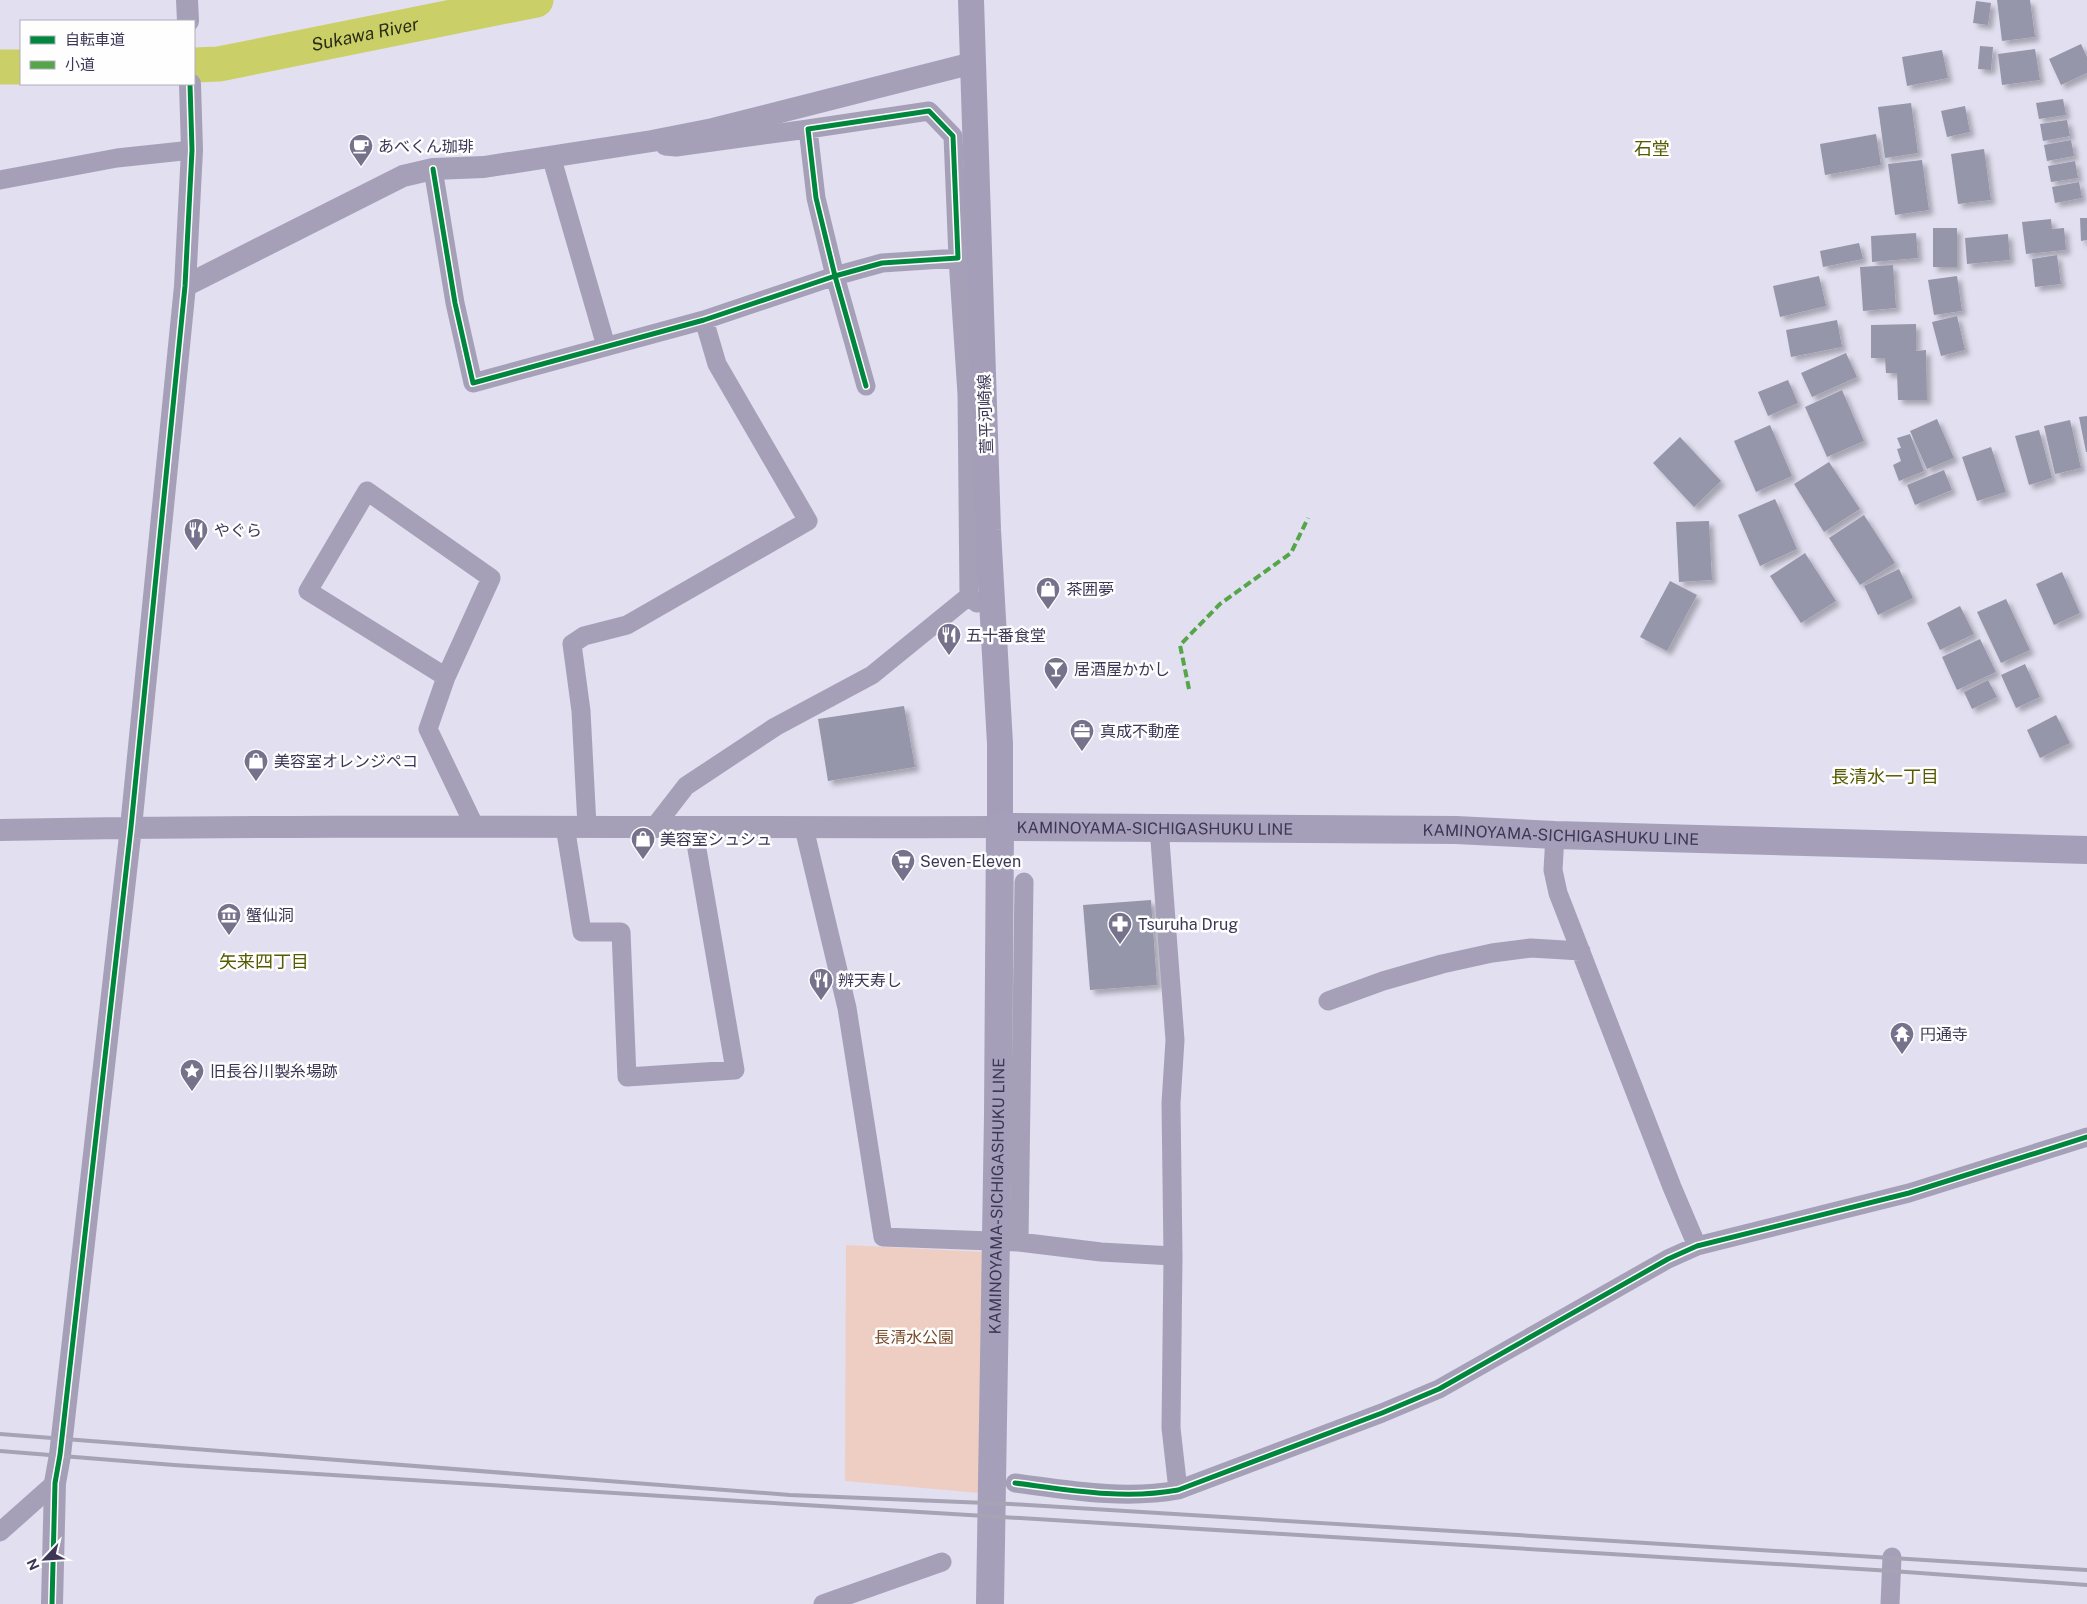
<svg xmlns="http://www.w3.org/2000/svg" width="2087" height="1604" viewBox="0 0 2087 1604" font-family="'Public Sans','Noto Sans JP',sans-serif">
	<style>
		.green { fill: #eecec3 }
		.lines { fill: none; stroke-linecap: round; stroke-linejoin: round }
		.river { stroke: #cad067; stroke-width: 35 }
		.building { fill: #9696ab; filter: url(#shadow) }
		.minor { stroke: #a5a0b7; stroke-width: 19 }
		.tertiary { stroke: #a5a0b7; stroke-width: 22 }
		.secondary { stroke: #a59eb8; stroke-width: 26 }
		.primary { stroke: #a69fba; stroke-width: 28 }
		.rail { stroke: #a6a3b4; stroke-width: 4 }
		.quiet { stroke: #54a649; stroke-width: 4; stroke-dasharray: 8 4; stroke-linecap: butt }
		.cycleway-casing { stroke: #fefefe; stroke-width: 8 }
		.cycleway { stroke: #00873e; stroke-width: 5 }
		.labels { text-anchor: middle; stroke-width: 5; stroke-linejoin: round; paint-order: stroke }
		.poi-label { font-size: 16px; fill: #3d3756; stroke: #fefefe; text-anchor: start }
		.street-label { font-size: 16px; fill: #3d3756; stroke: #fefefe }
		.park-label { font-size: 16px; fill: #794a2a; stroke: #fefefe }
		.water-label { font-size: 18px; font-style: italic; fill: #2a2c14; stroke: #fefefe }
		.neighbourhood-label { font-size: 18px; fill: #565b01; stroke: #fefefe }
	</style>
	<defs>
		<filter id="shadow"><feDropShadow dx="4.5" dy="4.5" stdDeviation="2.5" flood-color="#0004"/></filter>
	</defs>
	<rect width="100%" height="100%" fill="#e2dff0"/>
	<path class="green" d="M846,1245L985,1252L979,1493L845,1481Z"/>
	<g class="lines">
		<g class="river">
			<path id="s1" d="M194,65L219,64L536,0"/>
			<path d="M0,67H21"/>
		</g>
	</g>
	<path class="building" d="M1997,0H2030L2035,37L2002,41Z
		M1976,1L1991,3L1988,25L1973,23Z
		M2081,44L2087,57V73L2061,85L2049,59Z
		M1980,46L1993,47L1991,70L1978,69Z
		M2035,49L2040,80L2002,85L1998,54Z
		M1942,50L1948,78L1907,86L1902,57Z
		M2063,99L2066,115L2039,119L2036,103Z
		M1911,103L1918,153L1885,158L1878,107Z
		M1965,106L1970,132L1947,137L1941,111Z
		M2067,120L2070,136L2043,141L2040,124Z
		M1876,134L1881,165L1825,175L1820,144Z
		M2071,140L2074,156L2047,161L2044,145Z
		M1984,149L1991,200L1958,204L1951,154Z
		M1922,160L1929,210L1895,215L1888,164Z
		M2075,161L2078,178L2051,182L2048,166Z
		M2079,182L2082,198L2055,203L2052,187Z
		M2080,218H2087V240L2081,241Z
		M2051,219L2052,229L2064,228L2066,250L2026,254L2022,222Z
		M1933,228H1957V267H1933Z
		M1916,233L1918,258L1872,262L1871,236Z
		M2008,234L2010,260L1967,264L1965,238Z
		M1859,243L1863,259L1823,267L1820,251Z
		M2057,255L2061,284L2035,287L2032,259Z
		M1893,265L1896,308L1863,311L1860,267Z
		M1819,276L1826,306L1780,317L1773,286Z
		M1957,276L1962,311L1934,315L1928,280Z
		M1957,316L1965,350L1941,356L1932,322Z
		M1837,320L1842,347L1791,357L1786,330Z
		M1916,324V351L1926,350L1927,400H1898L1897,373H1886L1885,358H1871V325Z
		M1846,353L1857,377L1812,397L1801,373Z
		M1788,380L1798,403L1768,416L1758,392Z
		M1842,390L1864,441L1827,457L1805,407Z
		M2087,416V452H2086L2079,417Z
		M1937,419L1954,458L1927,469L1910,431Z
		M2070,420L2081,468L2055,474L2044,426Z
		M1770,425L1792,476L1756,492L1734,441Z
		M2039,430L2052,478L2029,485L2015,436Z
		M1910,434L1924,471L1899,481L1893,465L1901,461L1897,449L1901,448L1897,438Z
		M1680,437L1721,481L1694,507L1653,463Z
		M1991,447L2006,492L1977,501L1962,457Z
		M1829,462L1860,509L1824,532L1794,484Z
		M1944,470L1952,490L1915,505L1907,485Z
		M1775,499L1797,549L1760,566L1738,515Z
		M1864,515L1895,563L1860,585L1829,538Z
		M1709,521L1712,580L1679,582L1676,522Z
		M1805,553L1836,601L1801,623L1770,576Z
		M1899,569L1913,598L1878,615L1864,586Z
		M2062,572L2080,613L2054,625L2036,584Z
		M1670,581L1697,595L1667,651L1640,637Z
		M2006,599L2030,650L2001,663L1977,612Z
		M1960,606L1974,634L1940,650L1927,623Z
		M1980,639L1996,672L1957,690L1942,657Z
		M2025,664L2040,697L2016,708L2001,675Z
		M1988,680L1997,697L1972,709L1964,692Z
		M904,706L915,767L828,781L818,719Z
		M2056,715L2070,743L2040,758L2027,730Z
		M1151,900L1157,985L1090,990L1083,905Z"/>
	<g class="lines">
		<path class="minor" d="M665,146L676,147L808,129
			M551,156L606,346
			M433,169L455,303L473,383L704,320L835,276L882,263L958,258L953,136L929,111L808,129L816,198L835,276L866,386
			M0,180L117,158L192,150
			M958,258L967,394L969,596L977,603
			M367,491L491,578L446,677L308,591Z
			M446,677L428,729L475,827
			M565,826L582,932H621L627,1077L735,1070L693,826
			M587,826L581,711L572,644L584,636L627,625L808,521L717,364L704,320
			M655,826L686,786L775,727L872,675L969,596
			M1159,827L1175,1040L1171,1103L1173,1256L1171,1428L1178,1490
			M804,828L847,1008L883,1237L1019,1242L1101,1252L1173,1256
			M1555,835L1553,870L1558,893L1672,1187L1697,1246
			M1328,1001L1383,981L1442,964L1492,953L1531,948L1581,951
			M1019,1242L1024,882
			M1015,1483C1069,1490 1124,1500 1178,1490L1382,1413L1439,1389L1668,1259L1697,1246L1909,1193L2087,1137
			M0,1532L55,1483
			M823,1604L942,1562
			M1890,1604L1892,1557"/>
		<path class="tertiary" d="M187,0L188,21
			M185,286L403,176L433,169L484,167L652,141L713,129L973,63
			M0,830C333,824 667,828 1000,827
			M52,1604L55,1483L60,1455L131,827L185,286L192,150L190,84"/>
		<path class="secondary" d="M971,0L988,530L1000,744V827"/>
		<path class="primary" id="s2" d="M990,1604L998,1115L1000,827L1456,830L1555,835L2087,850"/>
		<path class="rail" d="M0,1434L790,1495L1011,1504L2087,1570
			M0,1451L174,1465L788,1504L1892,1571L2087,1585"/>
		<path class="quiet" d="M1189,689L1180,645L1220,604L1291,553L1308,518"/>
		<defs>
			<path id="cycleway" d="M433,169L455,303L473,383L704,320L835,276L882,263L958,258L953,136L929,111L808,129L816,198L835,276L866,386
				M1015,1483C1069,1490 1124,1500 1178,1490L1382,1413L1439,1389L1668,1259L1697,1246L1909,1193L2087,1137
				M52,1604L55,1483L60,1455L131,827L185,286L192,150L190,84"/>
		</defs>
		<use href="#cycleway" class="cycleway-casing"/>
		<use href="#cycleway" class="cycleway"/>
	</g>
	<defs>
		<symbol id="cafe-pin" viewBox="-11 -11 22 30"><path d="M0 17L-7.5 6A9.5 9.5 0 1 1 7.5 6Z" fill="#77728c" stroke="#fefefe"/><path d="M-5.5-4.5H6V0H3Q3 3.5 0 3.5H-2.5Q-5.5 3.5-5.5 0ZM3-3.2v2h1.7v-2ZM-6 4.5H4V6H-6Z" fill="#fff"/></symbol>
		<symbol id="restaurant-pin" viewBox="-11 -11 22 30"><path d="M0 17L-7.5 6A9.5 9.5 0 1 1 7.5 6Z" fill="#77728c" stroke="#fefefe"/><path d="M-5-6h1v4h1v-4h1v4h1v-4h1v5L-1.5 .5V6h-2V.5L-5-1ZM5-6V6H3V1.5H1.5Q1.5-4 5-6Z" fill="#fff"/></symbol>
		<symbol id="shop-pin" viewBox="-11 -11 22 30"><path d="M0 17L-7.5 6A9.5 9.5 0 1 1 7.5 6Z" fill="#77728c" stroke="#fefefe"/><path d="M-5-2.5h2.3a2.7 3.5 0 0 1 5.4 0H5L5.5 6h-11ZM-1.5-2.5h3a1.5 2.3 0 0 0-3 0Z" fill="#fff"/></symbol>
		<symbol id="bar-pin" viewBox="-11 -11 22 30"><path d="M0 17L-7.5 6A9.5 9.5 0 1 1 7.5 6Z" fill="#77728c" stroke="#fefefe"/><path d="M-6-5H6L.8 .8V4.5H3.5V6h-7V4.5H-.8V.8Z" fill="#fff"/></symbol>
		<symbol id="office-pin" viewBox="-11 -11 22 30"><path d="M0 17L-7.5 6A9.5 9.5 0 1 1 7.5 6Z" fill="#77728c" stroke="#fefefe"/><path d="M-6-3h4V-5.5h4V-3h4V5H-6ZM-1-4.5V-3h2v-1.5ZM-6 0V1H6V0Z" fill="#fff"/></symbol>
		<symbol id="supermarket-pin" viewBox="-11 -11 22 30"><path d="M0 17L-7.5 6A9.5 9.5 0 1 1 7.5 6Z" fill="#77728c" stroke="#fefefe"/><path d="M-6-5.5h2.5l.6 2H6L4.5 2H-2.5L-4.4-4H-6ZM-1.5 3.2a1.3 1.3 0 1 0 .1 0ZM3 3.2a1.3 1.3 0 1 0 .1 0Z" fill="#fff"/></symbol>
		<symbol id="museum-pin" viewBox="-11 -11 22 30"><path d="M0 17L-7.5 6A9.5 9.5 0 1 1 7.5 6Z" fill="#77728c" stroke="#fefefe"/><path d="M0-6L6-3V-2H-6V-3ZM-5-1h2V3h-2ZM-1-1h2V3h-2ZM3-1h2V3H3ZM-6 4H6V6H-6Z" fill="#fff"/></symbol>
		<symbol id="pharmacy-pin" viewBox="-11 -11 22 30"><path d="M0 17L-7.5 6A9.5 9.5 0 1 1 7.5 6Z" fill="#77728c" stroke="#fefefe"/><path d="M-2-6h4v4h4v4h-4v4h-4v-4h-4v-4h4Z" fill="#fff"/></symbol>
		<symbol id="temple-pin" viewBox="-11 -11 22 30"><path d="M0 17L-7.5 6A9.5 9.5 0 1 1 7.5 6Z" fill="#77728c" stroke="#fefefe"/><path d="M0-6L5-2H3V0L6.5 2.5H4V6H1.5V3h-3V6H-4V2.5H-6.5L-3 0V-2H-5Z" fill="#fff"/></symbol>
		<symbol id="sight-pin" viewBox="-11 -11 22 30"><path d="M0 17L-7.5 6A9.5 9.5 0 1 1 7.5 6Z" fill="#77728c" stroke="#fefefe"/><path d="M0-6L1.8-2.2L6-1.7L2.9 1.2L3.7 5.4L0 3.3L-3.7 5.4L-2.9 1.2L-6-1.7L-1.8-2.2Z" fill="#fff"/></symbol>
	</defs>
	<g fill-rule="evenodd">
		<use href="#cafe-pin" x="347" y="132" width="28" height="38"/>
		<use href="#restaurant-pin" x="182" y="516" width="28" height="38"/>
		<use href="#shop-pin" x="1034" y="575" width="28" height="38"/>
		<use href="#restaurant-pin" x="935" y="621" width="28" height="38"/>
		<use href="#bar-pin" x="1042" y="655" width="28" height="38"/>
		<use href="#office-pin" x="1068" y="717" width="28" height="38"/>
		<use href="#shop-pin" x="242" y="747" width="28" height="38"/>
		<use href="#shop-pin" x="629" y="825" width="28" height="38"/>
		<use href="#supermarket-pin" x="889" y="847" width="28" height="38"/>
		<use href="#museum-pin" x="215" y="901" width="28" height="38"/>
		<use href="#pharmacy-pin" x="1106" y="910" width="28" height="38"/>
		<use href="#restaurant-pin" x="807" y="966" width="28" height="38"/>
		<use href="#temple-pin" x="1888" y="1020" width="28" height="38"/>
		<use href="#sight-pin" x="178" y="1057" width="28" height="38"/>
	</g>
	<g class="labels">
		<g class="poi-label">
			<text x="378" y="152">あべくん珈琲</text>
			<text x="214" y="536">やぐら</text>
			<text x="1066" y="595">茶囲夢</text>
			<text x="966" y="641">五十番食堂</text>
			<text x="1074" y="675">居酒屋かかし</text>
			<text x="1100" y="737">真成不動産</text>
			<text x="274" y="767">美容室オレンジペコ</text>
			<text x="660" y="845">美容室シュシュ</text>
			<text x="920" y="867">Seven-Eleven</text>
			<text x="246" y="921">蟹仙洞</text>
			<text x="1138" y="930">Tsuruha Drug</text>
			<text x="838" y="986">辨天寿し</text>
			<text x="1920" y="1040">円通寺</text>
			<text x="210" y="1077">旧長谷川製糸場跡</text>
		</g>
		<g class="street-label">
			<text transform="translate(985 414) rotate(-92)" y="6">萱平河崎線</text>
			<text dy="6" stroke="none"><textPath href="#s2" startOffset="932">KAMINOYAMA-SICHIGASHUKU LINE</textPath></text>
			<text dy="6" stroke="none"><textPath href="#s2" startOffset="1338">KAMINOYAMA-SICHIGASHUKU LINE</textPath></text>
			<text dy="6" stroke="none"><textPath href="#s2" startOffset="408">KAMINOYAMA-SICHIGASHUKU LINE</textPath></text>
		</g>
		<g class="park-label">
			<text x="914" y="1343">長清水公園</text>
		</g>
		<g class="water-label">
			<text dy="6" stroke="none"><textPath href="#s1" startOffset="174">Sukawa River</textPath></text>
		</g>
		<g class="neighbourhood-label">
			<text x="1652" y="155">石堂</text>
			<text x="1885" y="783">長清水一丁目</text>
			<text x="264" y="968">矢来四丁目</text>
		</g>
	</g>
	<rect x="20" y="20" width="175" height="65" fill="#fefefe" stroke="#b1aebb"/>
	<rect x="30" y="36" width="25" height="8" fill="#00873e" stroke="#b1aebb"/>
	<text x="65" y="45" font-size="15" fill="#3d3756">自転車道</text>
	<rect x="30" y="61" width="25" height="8" fill="#54a649" stroke="#b1aebb"/>
	<text x="65" y="70" font-size="15" fill="#3d3756">小道</text>
	<g transform="translate(45 1559) rotate(245)" stroke="#fefefe" stroke-width="4" paint-order="stroke">
	<path d="M0-4L9 19L0 12L-9 19Z" fill="#3d3756"/>
	<text y="-8" font-size="14" font-weight="bold" text-anchor="middle" fill="#3d3756">N</text>
	</g>
</svg>
